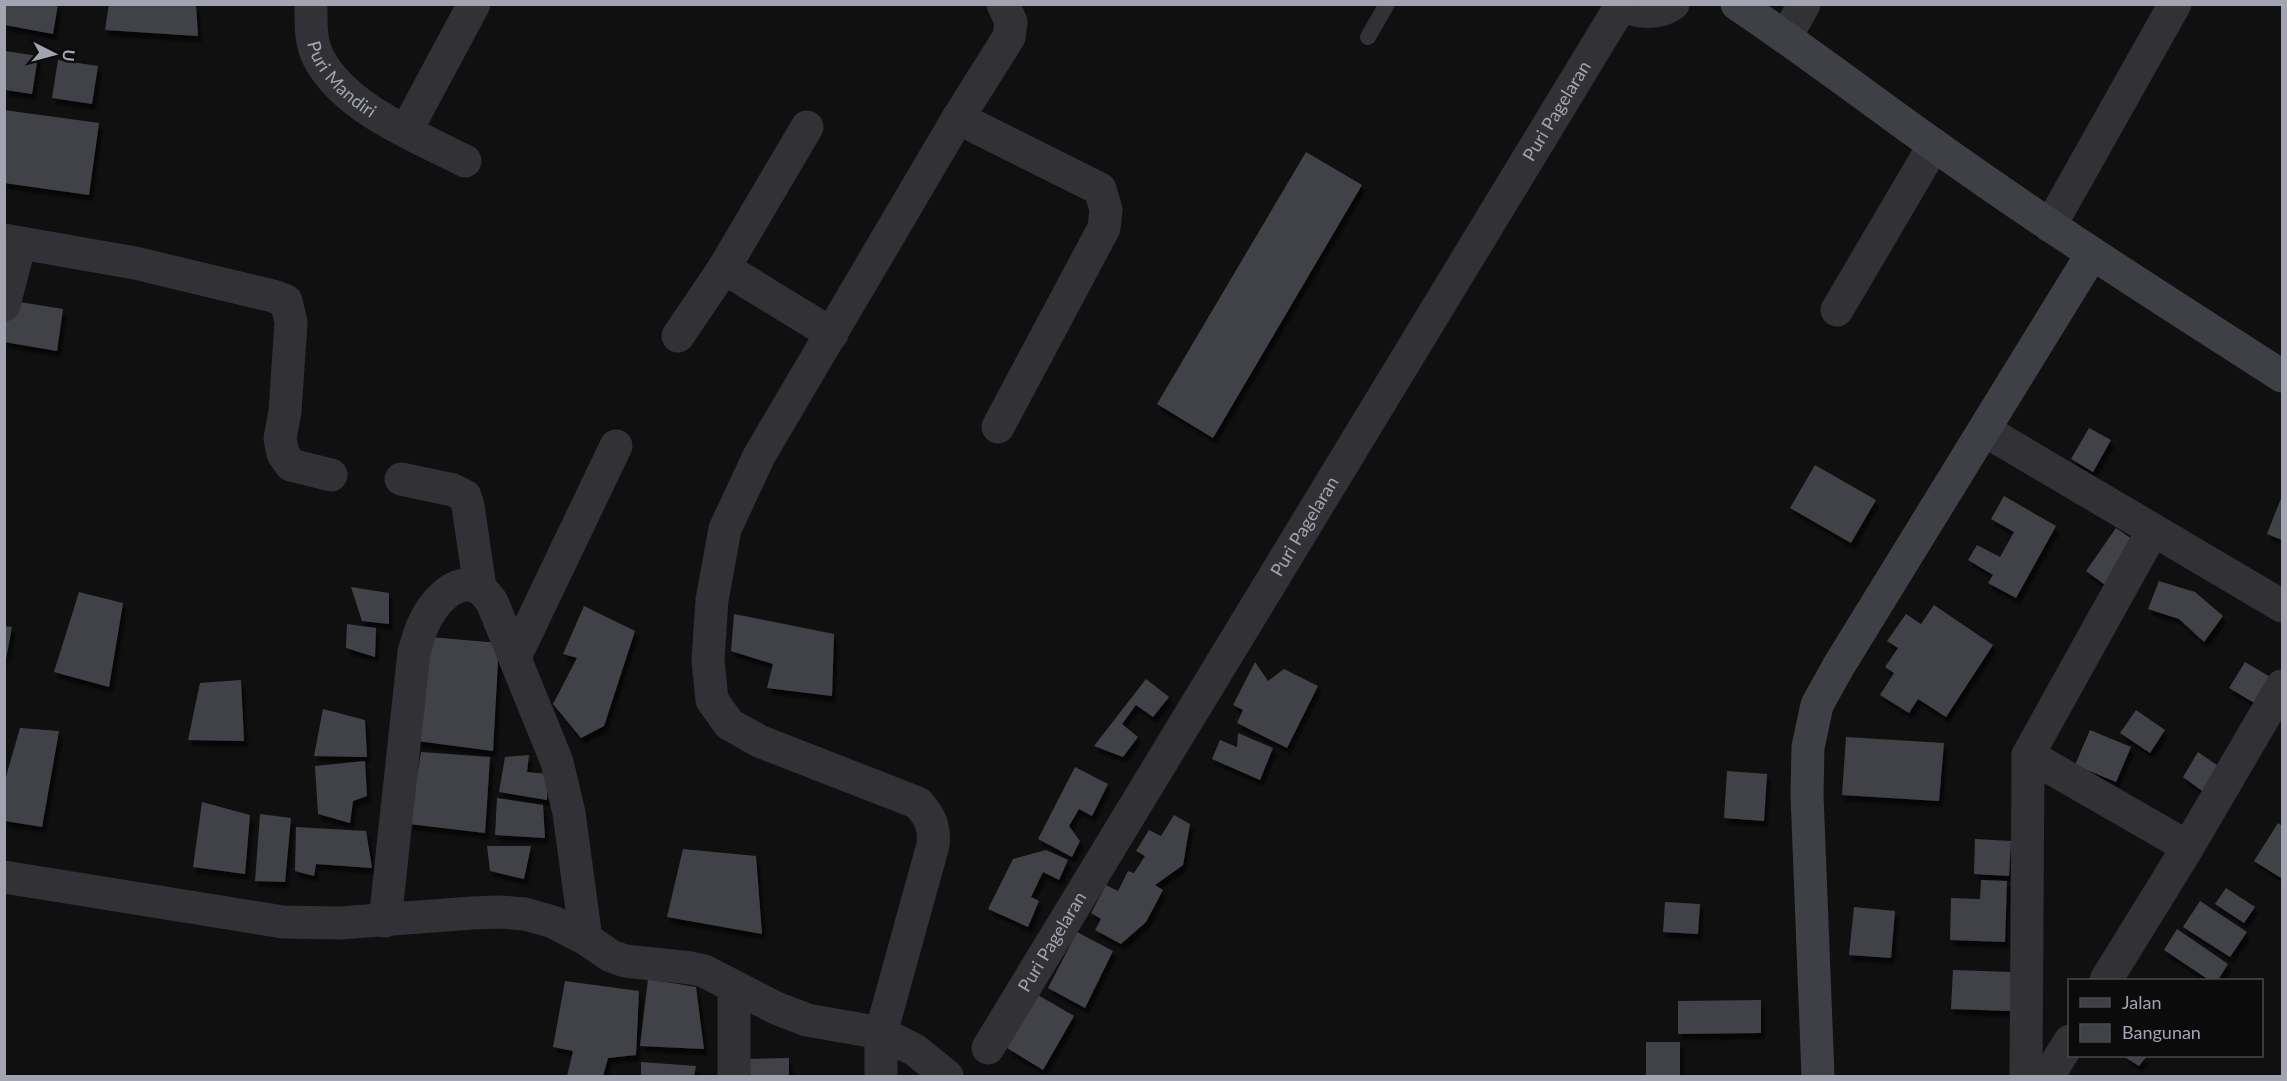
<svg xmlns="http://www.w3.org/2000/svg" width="2287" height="1081" viewBox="0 0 2287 1081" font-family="Lato,sans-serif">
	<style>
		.building { fill: #414247; filter: url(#shadow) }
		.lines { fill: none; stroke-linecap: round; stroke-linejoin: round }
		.lane { stroke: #313136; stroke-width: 16 }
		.street { stroke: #313136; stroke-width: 33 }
		.secondary { stroke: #3f4045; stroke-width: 33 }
		.labels { text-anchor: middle; stroke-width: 6; stroke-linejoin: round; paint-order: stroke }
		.street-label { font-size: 18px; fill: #a2a5b1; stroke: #0b0b0c }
	</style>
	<defs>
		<filter id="shadow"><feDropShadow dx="3.5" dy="6" stdDeviation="1.5" flood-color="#0009"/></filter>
	</defs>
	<rect width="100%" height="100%" fill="#101011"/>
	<path class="building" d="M5,4H58L53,34L5,25Z
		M109,4H196L198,36L105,30Z
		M5,51L38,56L32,94L5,90Z
		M58,60L98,66L92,104L52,98Z
		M4,110L99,123L89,195L4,183Z
		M1306,152L1362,185L1213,438L1157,404Z
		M8,300L63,309L57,351L4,342Z
		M2089,428L2111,440L2093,472L2071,459Z
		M1815,465L1876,500L1851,543L1790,508Z
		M2004,496L2056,526L2016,598L1988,583L1993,575L1968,560L1977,545L2000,557L2014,532L1991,519Z
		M2282,496V540L2267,534Z
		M2116,528L2136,542L2105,585L2086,571Z
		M2159,581L2195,592L2223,616L2204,642L2179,619L2148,609Z
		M351,587L389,593V624L362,621Z
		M79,592L123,603L109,687L54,672Z
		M1934,605L1993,645L1946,717L1918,699L1909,713L1880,695L1894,673L1885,667L1898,648L1887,641L1906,614L1921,624Z
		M584,606L635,631L604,726L581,738L553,704L577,658L563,654Z
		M734,614L834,634L832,696L767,688L773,664L731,651Z
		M347,624L376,628L375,657L346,648Z
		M4,626L12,627L6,659H4Z
		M430,637L499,643L493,751L417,741Z
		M1255,662L1268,681L1284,669L1318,686L1287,748L1237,723L1243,710L1233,705Z
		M2245,662L2272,678L2256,704L2229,688Z
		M1146,679L1169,697L1153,717L1136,705L1122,724L1138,737L1123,757L1094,746Z
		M241,680L244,741L188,740L200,683Z
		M323,709L365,720L367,757L314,756Z
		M2136,710L2165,730L2150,753L2120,733Z
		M20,728L59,731L42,827L5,821V780Z
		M2090,730L2131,747L2116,782L2075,765Z
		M1238,733L1273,748L1260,780L1212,759L1220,740L1237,747Z
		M1846,737L1944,743L1939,801L1842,795Z
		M421,752L490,757L485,833L409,824Z
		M2198,752L2221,768L2205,793L2183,777Z
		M529,755L527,772L548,774L547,800L499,792L505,757Z
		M365,761L367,796L353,801L350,823L318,814L315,766Z
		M1075,767L1108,784L1092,816L1079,809L1069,826L1080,841L1072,857L1038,839Z
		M1727,771L1767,774L1764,821L1724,818Z
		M497,798L543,805L545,838L495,835Z
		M202,802L250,815L245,874L193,867Z
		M260,814L291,818L285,882L255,881Z
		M1174,815L1190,824L1183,865L1155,885L1163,890L1146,922L1121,944L1095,930L1101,919L1091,913L1106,885L1118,891L1128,871L1134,873L1145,856L1136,851L1149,830L1161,836Z
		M2278,823L2282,826L2281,878L2254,861Z
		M296,827L366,831L372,868L316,864L314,876L295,871Z
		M1975,839L2011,841L2009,876L1974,874Z
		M487,846H531L524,879L490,871Z
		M683,849L756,856L762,934L667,917Z
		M1046,850L1068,860L1059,880L1043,872L1031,897L1039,901L1028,927L988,909L1013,859Z
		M1981,880L2007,881L2005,942L1950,940L1951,898L1980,899Z
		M2226,888L2255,907L2244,923L2215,904Z
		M2200,901L2247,932L2230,957L2183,927Z
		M1665,902L1700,904L1698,934L1663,932Z
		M1854,907L1895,911L1891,958L1849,955Z
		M2177,929L2228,964L2218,980H2209L2164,950Z
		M1077,932L1113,951L1085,1008L1048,988Z
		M1953,970L2012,972L2011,1011L1951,1009Z
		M648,979L696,987L704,1049L640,1046Z
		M565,981L639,991L636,1055L608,1058L603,1076H567L573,1051L553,1047Z
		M1038,995L1074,1016L1043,1070L1007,1048Z
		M1761,1000V1033L1678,1034V1001Z
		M1646,1042H1680V1076H1646Z
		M2123,1056H2147L2139,1066Z
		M789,1058V1076H745L743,1059Z
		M641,1062L696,1066L694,1076H641Z"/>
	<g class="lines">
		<path class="lane" d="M1368,37L1387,4"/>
		<g class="street">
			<path id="s1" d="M311,4C311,23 310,42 319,59C346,109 416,136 465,161"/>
			<path d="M1622,4C1637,14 1659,14 1673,4"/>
			<path d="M1786,37L1804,4"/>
			<path d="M958,118L1100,189L1106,210L1104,228L998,427"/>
			<path d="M406,131L474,4"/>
			<path d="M2050,226L2175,4"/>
			<path d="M4,240L135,263L273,296L286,301L291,322L285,412L280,438L283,454L291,465L331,475"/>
			<path d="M724,268L832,334"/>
			<path d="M4,305L20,243"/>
			<path d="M1837,310L1934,145"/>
			<path d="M678,336L724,268L807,127"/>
			<path d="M1984,430L2282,606"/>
			<path d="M401,479L453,490L465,496L468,506L480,588"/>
			<path d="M515,657L616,446"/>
			<path d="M2028,755L2188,847L2282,686"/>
			<path d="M4,877L283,922L340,923L472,913L500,912L525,914L553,922L586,939L611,956L625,961L691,968L704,971L776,1008L807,1020L881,1033L915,1050L947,1076"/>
			<path d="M385,921L414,652C417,643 419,633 423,625C431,606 455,575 479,588C484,591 489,598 492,602L557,762L569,813L586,939"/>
			<path d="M2106,980L2188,847"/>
			<path d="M734,988V1076"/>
			<path id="s2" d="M988,1048L1622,4"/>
			<path d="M881,1076V1033L933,845C935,826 930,817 918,803L759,741L729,724L712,700L708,660L712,600L725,529L759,456L958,118L1009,37L1011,22L1003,4"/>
			<path d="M2026,1076L2028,755L2153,530"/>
			<path d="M2048,1076L2070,1041"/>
		</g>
		<path class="secondary" d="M1737,4C1804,49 1868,98 1934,145C2047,226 2165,301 2282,376
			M1818,1076L1807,795L1808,747L1817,705L1838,667L2092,254"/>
	</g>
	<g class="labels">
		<g class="street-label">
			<text dy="6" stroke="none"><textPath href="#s1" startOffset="86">Puri Mandiri</textPath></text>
			<text dy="6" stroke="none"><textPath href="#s2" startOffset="1096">Puri Pagelaran</textPath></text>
			<text dy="6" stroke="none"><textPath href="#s2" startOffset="610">Puri Pagelaran</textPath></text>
			<text dy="6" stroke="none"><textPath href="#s2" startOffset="124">Puri Pagelaran</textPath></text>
		</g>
	</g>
	<rect width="2287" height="1081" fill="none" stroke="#a2a5b1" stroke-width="12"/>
	<rect x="2068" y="979" width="195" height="78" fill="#0b0b0c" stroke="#47494e" stroke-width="1.5"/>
	<rect x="2080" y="998" width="30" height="9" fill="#3f4045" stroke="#47494e" stroke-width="1.5"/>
	<text x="2122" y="1009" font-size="18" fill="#a2a5b1">Jalan</text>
	<rect x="2080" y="1024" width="30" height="18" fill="#414247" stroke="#47494e" stroke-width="1.5"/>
	<text x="2122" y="1039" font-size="18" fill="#a2a5b1">Bangunan</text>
	<g transform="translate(54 54) rotate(96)" stroke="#0b0b0c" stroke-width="4.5" paint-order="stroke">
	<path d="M0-4.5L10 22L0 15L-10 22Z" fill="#a2a5b1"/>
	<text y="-9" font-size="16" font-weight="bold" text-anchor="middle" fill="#a2a5b1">U</text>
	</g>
</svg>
